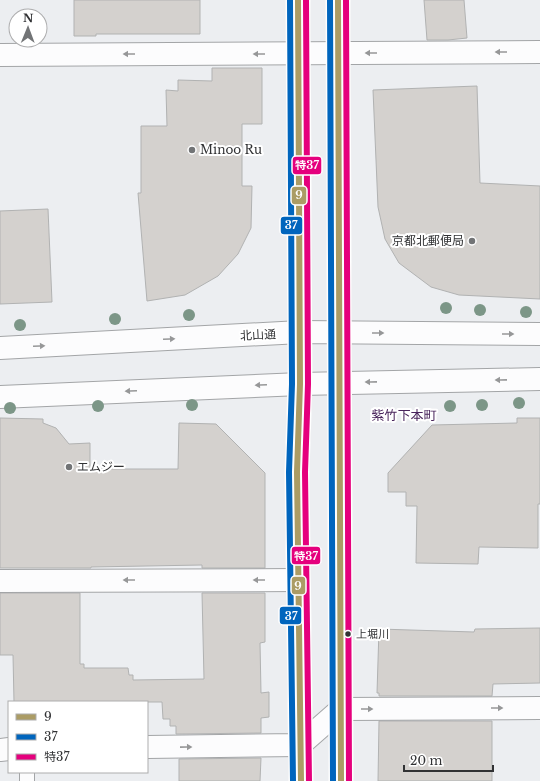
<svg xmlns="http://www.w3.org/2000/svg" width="540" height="781" viewBox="0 0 540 781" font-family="'Libre Baskerville','Noto Sans JP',serif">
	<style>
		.building { fill: #d4d1ce; stroke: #b1b2b2 }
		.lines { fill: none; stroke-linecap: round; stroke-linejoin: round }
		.service-casing { stroke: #a3a5a7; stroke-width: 16 }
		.minor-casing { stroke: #a3a5a7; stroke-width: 24 }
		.tertiary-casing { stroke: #a3a5a7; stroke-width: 24 }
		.primary-casing { stroke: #a3a5a7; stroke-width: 24 }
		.service { stroke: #fcfcfd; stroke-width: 14 }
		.minor { stroke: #fcfcfd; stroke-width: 22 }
		.tertiary { stroke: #fcfcfd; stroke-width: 22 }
		.primary { stroke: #fcfcfd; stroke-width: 22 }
		.bus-1-casing { stroke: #fff; stroke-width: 9 }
		.bus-2-casing { stroke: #fff; stroke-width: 9 }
		.bus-3-casing { stroke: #fff; stroke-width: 9 }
		.bus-1 { stroke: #ab9c65; stroke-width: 6 }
		.bus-2 { stroke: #0065bd; stroke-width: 6 }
		.bus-3 { stroke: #e5007d; stroke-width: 6 }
		.tree { fill: #7c9687 }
		.oneway { fill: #969798 }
		.poi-dot { fill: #727476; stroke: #fff; stroke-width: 1.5 }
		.bus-dot { fill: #313234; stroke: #fff; stroke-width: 1.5 }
		.labels { text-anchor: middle; stroke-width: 4; stroke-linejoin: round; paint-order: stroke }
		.bus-label { font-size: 11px; fill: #313234; stroke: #fff; text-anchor: start }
		.poi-label { font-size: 12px; fill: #313234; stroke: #fff; text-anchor: start }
		.street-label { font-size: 12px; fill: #313234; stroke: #fff }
		.neighbourhood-label { font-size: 13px; fill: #48245b; stroke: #fff }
		.line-badge { stroke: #fff; stroke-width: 1.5 }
		.badge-label { font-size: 11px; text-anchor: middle; font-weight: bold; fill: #fff }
	</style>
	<rect width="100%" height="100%" fill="#eceef1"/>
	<path class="building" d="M74,0H200V34H96V36H74Z
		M424,0H464L467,38L448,40H427Z
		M212,68H262V124H242V186H252L251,228L238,254L218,276L185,295L147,301L138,193H141V126H167L166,90L178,91V80L212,81Z
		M477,86L480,183L540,186V299L459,295L431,287L399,263L385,239L378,207L373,90Z
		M48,209L52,302L0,304V211Z
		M0,418L43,419V423L56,428L69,444L90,443V469H178L179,423L216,424L265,473V568H202V565L91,567V568H0Z
		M517,418H540V504H538V548L479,547L478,564L416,563L417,506H406V492H388V473L432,425L517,423Z
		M0,593H80V664H84V668H128L129,675H133V680L204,679L202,593H265V642L260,643L261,693L269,692V717L261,718V733L179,734H176V726H170V719H163L162,702H14L13,655H0Z
		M540,628V683L493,684L492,696H379V693H377L379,629L474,632L475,629Z
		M379,721H492V781H378Z
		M261,758L260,781H179V759Z"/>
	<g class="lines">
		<defs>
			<path id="service" d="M27,781V772"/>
			<path id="minor" d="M0,55L540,52
				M0,581L298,580
				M147,747L300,745L341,709L540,708
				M0,750L9,749"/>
			<path id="tertiary" d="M0,348L300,332L540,334
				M0,397L300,384L540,379"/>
			<path id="primary" d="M298,0L300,384L297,472L301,781
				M338,0L341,781"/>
		</defs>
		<use href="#service" class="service-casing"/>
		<use href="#minor" class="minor-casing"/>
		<use href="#tertiary" class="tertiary-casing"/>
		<use href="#primary" class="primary-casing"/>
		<use href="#service" class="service"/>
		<use href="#minor" class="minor"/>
		<use href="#tertiary" class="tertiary"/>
		<use href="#primary" class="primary"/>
		<defs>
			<path id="bus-1" d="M298,0L300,384L297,472L301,781
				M338,0L341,781"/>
			<path id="bus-2" d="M290,0L292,384L289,472L293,781
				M330,0L333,781"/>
			<path id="bus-3" d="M306,0L308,384L305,472L309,781
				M346,0L349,781"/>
		</defs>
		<use href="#bus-1" class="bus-1-casing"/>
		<use href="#bus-2" class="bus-2-casing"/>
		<use href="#bus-3" class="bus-3-casing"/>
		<use href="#bus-1" class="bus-1"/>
		<use href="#bus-2" class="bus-2"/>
		<use href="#bus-3" class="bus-3"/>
	</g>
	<g class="tree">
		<circle cx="446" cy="308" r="6"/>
		<circle cx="480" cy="310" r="6"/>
		<circle cx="526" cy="312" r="6"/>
		<circle cx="189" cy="315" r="6"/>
		<circle cx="115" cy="319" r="6"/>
		<circle cx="20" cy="325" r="6"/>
		<circle cx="519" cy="403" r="6"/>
		<circle cx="192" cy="405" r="6"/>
		<circle cx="482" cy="405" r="6"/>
		<circle cx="98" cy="406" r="6"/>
		<circle cx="450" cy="406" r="6"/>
		<circle cx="10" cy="408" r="6"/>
	</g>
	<defs><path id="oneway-solid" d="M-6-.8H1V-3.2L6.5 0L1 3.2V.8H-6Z"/></defs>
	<g class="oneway">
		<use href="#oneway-solid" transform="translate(501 52) rotate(180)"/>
		<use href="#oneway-solid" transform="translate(371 53) rotate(180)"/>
		<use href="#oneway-solid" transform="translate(129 54) rotate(180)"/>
		<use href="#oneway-solid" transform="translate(259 54) rotate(180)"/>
		<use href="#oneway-solid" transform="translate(378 333)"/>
		<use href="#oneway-solid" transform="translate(508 334)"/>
		<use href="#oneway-solid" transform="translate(169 339) rotate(-3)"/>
		<use href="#oneway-solid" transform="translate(39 346) rotate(-3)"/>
		<use href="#oneway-solid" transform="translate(501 380) rotate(179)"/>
		<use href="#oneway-solid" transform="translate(371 382) rotate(179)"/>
		<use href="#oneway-solid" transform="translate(261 385) rotate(177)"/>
		<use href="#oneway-solid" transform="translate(131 391) rotate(177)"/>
		<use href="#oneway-solid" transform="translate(129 580) rotate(180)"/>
		<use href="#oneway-solid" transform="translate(259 580) rotate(180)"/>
		<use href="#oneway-solid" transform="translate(497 708)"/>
		<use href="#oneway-solid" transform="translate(367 709)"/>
		<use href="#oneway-solid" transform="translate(186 747) rotate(-1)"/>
	</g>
	<g class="poi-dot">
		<circle cx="192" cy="150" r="4"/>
		<circle cx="472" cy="241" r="4"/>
		<circle cx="69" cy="467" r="4"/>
	</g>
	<circle class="bus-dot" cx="348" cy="634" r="3.5"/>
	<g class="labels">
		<g class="bus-label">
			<text x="356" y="638">上堀川</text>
		</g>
		<g class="poi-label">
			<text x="200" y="154">Minoo Ru</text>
			<text x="464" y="245" text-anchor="end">京都北郵便局</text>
			<text x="77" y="471">エムジー</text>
		</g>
		<g class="street-label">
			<text transform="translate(258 335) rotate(-3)" y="4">北山通</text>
		</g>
		<g class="neighbourhood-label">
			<text x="404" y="420">紫竹下本町</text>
		</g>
	</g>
	<g class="line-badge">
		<rect x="292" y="156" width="30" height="19" rx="4" fill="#e5007d"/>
		<rect x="291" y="186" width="16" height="19" rx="4" fill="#ab9c65"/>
		<rect x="280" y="216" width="23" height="19" rx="4" fill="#0065bd"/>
		<rect x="291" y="546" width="30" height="19" rx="4" fill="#e5007d"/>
		<rect x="291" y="576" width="15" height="19" rx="4" fill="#ab9c65"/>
		<rect x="279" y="606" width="23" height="19" rx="4" fill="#0065bd"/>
	</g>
	<g class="badge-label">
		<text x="307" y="169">特37</text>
		<text x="299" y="199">9</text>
		<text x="291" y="229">37</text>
		<text x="306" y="560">特37</text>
		<text x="298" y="590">9</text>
		<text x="291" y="620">37</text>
	</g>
	<rect x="8" y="701" width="140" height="72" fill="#ffffff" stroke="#adadae"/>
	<rect x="16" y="714" width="20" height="6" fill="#ab9c65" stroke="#adadae"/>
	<text x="44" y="721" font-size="12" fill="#313234">9</text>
	<rect x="16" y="734" width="20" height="6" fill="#0065bd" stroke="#adadae"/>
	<text x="44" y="741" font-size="12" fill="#313234">37</text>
	<rect x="16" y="754" width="20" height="6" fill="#e5007d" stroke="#adadae"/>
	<text x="44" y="761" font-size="12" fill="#313234">特37</text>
	<g transform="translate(28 28) rotate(1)"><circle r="19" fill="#ffffff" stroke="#adadae"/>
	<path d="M0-3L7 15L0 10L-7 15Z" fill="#727476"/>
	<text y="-6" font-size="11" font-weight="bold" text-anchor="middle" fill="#313234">N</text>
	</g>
	<path d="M404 765v6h89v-6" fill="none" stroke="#313234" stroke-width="2"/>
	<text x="410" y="765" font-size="12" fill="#313234" stroke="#ffffff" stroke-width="3" paint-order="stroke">20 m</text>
</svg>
